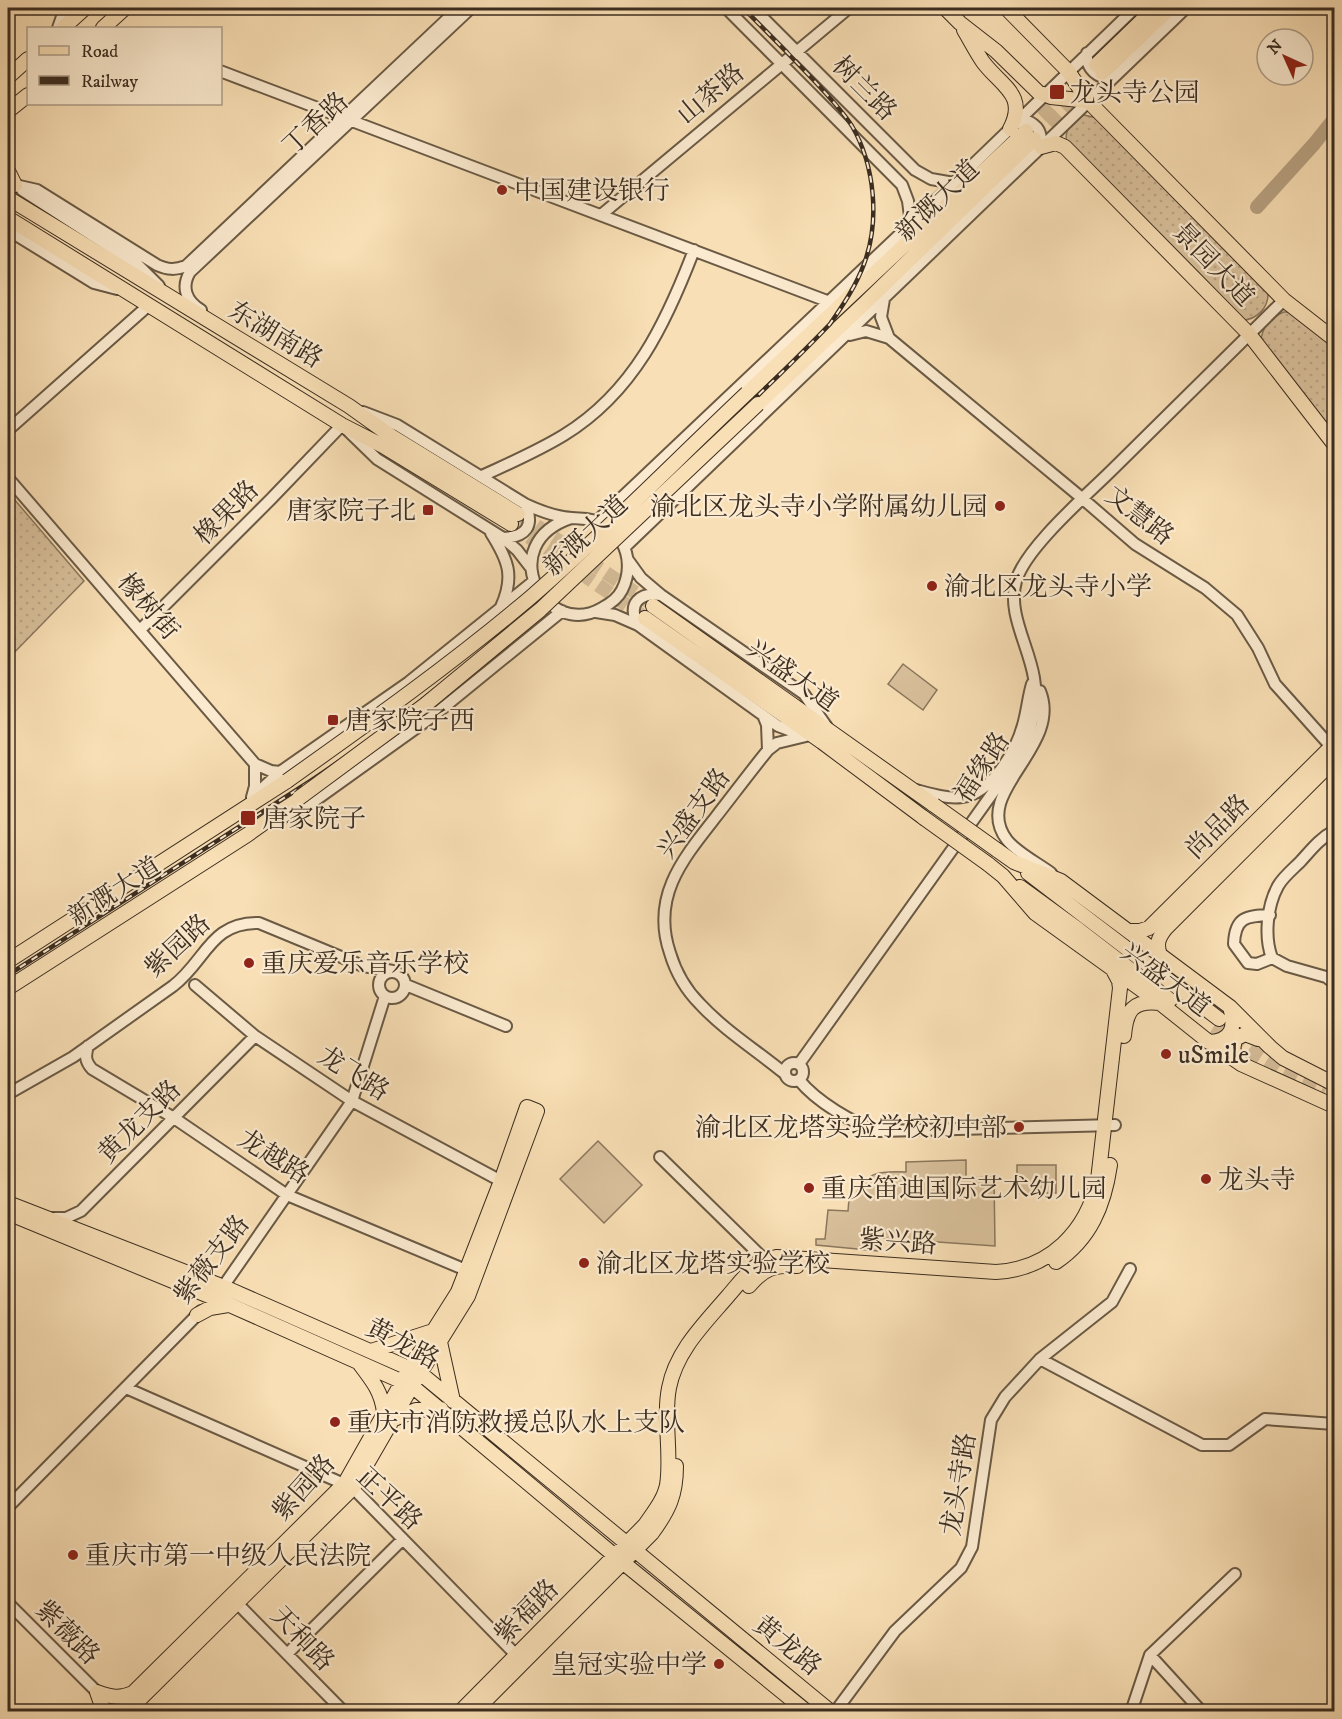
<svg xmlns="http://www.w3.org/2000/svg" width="1342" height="1719" viewBox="0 0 1342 1719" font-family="'IM FELL DW Pica','Noto Serif SC',serif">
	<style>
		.grass { fill: url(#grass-dots); stroke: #8a775e; stroke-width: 1.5 }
		.garden { fill: #d9c19c; stroke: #8a775e; stroke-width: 1.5 }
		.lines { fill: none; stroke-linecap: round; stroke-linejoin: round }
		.river { stroke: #b8a282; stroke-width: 14 }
		.major-tunnel { stroke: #d3bb97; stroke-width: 14; stroke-dasharray: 14 7; stroke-linecap: butt }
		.minor-casing { stroke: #6a5a45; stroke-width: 14 }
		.major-casing { stroke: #3b2d20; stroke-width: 16 }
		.minor { stroke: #fbeacf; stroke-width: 10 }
		.major { stroke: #f9dfb5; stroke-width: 14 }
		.rail-casing { stroke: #3b2d20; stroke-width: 4.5 }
		.rail { stroke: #fbeacf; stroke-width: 2; stroke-dasharray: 7; stroke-linecap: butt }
		.major-bridge-casing { stroke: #3b2d20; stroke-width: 16; stroke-linecap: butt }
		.major-bridge { stroke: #f9dfb5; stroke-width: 14 }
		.poi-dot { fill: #8f2418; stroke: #fbeacf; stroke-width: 2 }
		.labels { text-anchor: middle; stroke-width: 4.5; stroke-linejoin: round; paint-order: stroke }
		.street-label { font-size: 26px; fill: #3b2d20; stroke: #fbeacf }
		.poi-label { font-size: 26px; fill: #3b2d20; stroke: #fbeacf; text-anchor: start }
	</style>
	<defs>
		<pattern id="grass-dots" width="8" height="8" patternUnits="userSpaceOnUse" patternTransform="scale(1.5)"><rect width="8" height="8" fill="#d9c19c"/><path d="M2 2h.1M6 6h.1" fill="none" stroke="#bba686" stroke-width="1.8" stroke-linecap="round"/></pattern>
	</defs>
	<rect width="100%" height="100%" fill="#f9dfb5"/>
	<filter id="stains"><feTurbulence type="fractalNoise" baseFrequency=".00333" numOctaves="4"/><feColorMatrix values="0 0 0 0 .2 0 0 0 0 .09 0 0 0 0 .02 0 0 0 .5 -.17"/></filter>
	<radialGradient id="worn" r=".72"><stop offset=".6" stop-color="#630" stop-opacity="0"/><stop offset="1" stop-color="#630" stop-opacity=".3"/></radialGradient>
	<path class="grass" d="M1084,115L1097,118L1268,292C1269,308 1256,321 1240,320L1066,140C1066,128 1072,119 1084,115Z
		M1284,312H1293L1334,345V437L1261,342C1261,328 1271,317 1284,312Z
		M8,492L84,581L8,659Z"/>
	<path class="garden" d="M903,664L937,690L923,710L888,684Z
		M598,1141L642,1185L604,1223L560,1179Z
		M966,1160V1178L994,1177L995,1246L880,1238L878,1251L816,1245V1239H825L828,1210L848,1211L849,1199H854C864,1171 880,1171 906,1172V1162Z
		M1017,1165H1056V1193H1017Z"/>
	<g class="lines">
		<path class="river" d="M1257,207L1314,144L1334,119"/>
		<path class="major-tunnel" d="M1026,131L1096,65
			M1034,139L1102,73
			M519,514L652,604
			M512,525L644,617
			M1219,1019L1281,1065
			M1211,1031L1272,1070L1324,1094"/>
		<defs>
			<path id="minor" d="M726,8L902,185L908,201L911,224
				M753,8L915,170L931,179L954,183
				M58,28L65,8
				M1087,53C1086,66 1093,75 1106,78
				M220,71L827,301
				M1016,124L1025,120C1039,125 1042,133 1041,147
				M15,185L37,190L157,265C168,270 175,270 186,266L459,8
				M22,190L138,265L159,286
				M601,215L849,8
				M8,230L94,283L117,289
				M884,299L881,317L889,338
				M201,310C186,301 181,287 190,272L471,8
				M850,335L866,331L889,338L1083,499L1135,544L1205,588L1237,615L1258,648L1275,684L1334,750
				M363,412L397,425L525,504C540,511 555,517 572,518C583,519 591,518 601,523
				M8,430L149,305
				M482,476C510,463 538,451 564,435C634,392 666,323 694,250
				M8,478L255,764
				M571,518C493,544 545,641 602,608C610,604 618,598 622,590C630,574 630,556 621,541
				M597,521L954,183L1135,8
				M491,533C508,560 515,576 501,607
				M503,538C526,537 535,526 525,504
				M625,547L1186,8
				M628,560L641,578L661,595L804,694L827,727
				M596,612L615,615L638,625L778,726L805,736
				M638,625C627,604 639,592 661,595
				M140,630L271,499L342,425L377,459L503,538L517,550L531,568
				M1040,691C1063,748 970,792 1007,840C1016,852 1039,864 1051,873
				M763,715L767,725L768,750
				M916,790C931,794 947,799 962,797C991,794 1016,751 1023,725C1027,712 1028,697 1032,684
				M252,797L255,786V764L271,771L280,772
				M252,798L280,772L409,682L534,581
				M273,822L306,807L433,716L562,611
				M1334,831C1320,838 1311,850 1300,862C1293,869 1283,877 1278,886C1267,906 1264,937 1272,958L1287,966L1326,977L1334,983
				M1270,915C1246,916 1235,917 1234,944L1248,963L1257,964L1272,958
				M379 985a13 13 0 1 1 26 0a13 13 0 1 1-26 0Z
				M195,985L255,1036L352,1101L501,1181
				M406,985L506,1026
				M88,1046C85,1056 85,1061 92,1069L174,1118L287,1195L466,1270
				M785 1072a9 9 0 1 1 18 0a9 9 0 1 1-18 0Z
				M799,1064L1019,756C1031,729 1039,708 1034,678C1029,646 1007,613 1016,581C1026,547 1087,495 1113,469C1170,412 1227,356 1284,300
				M784,1073C756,1050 724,1030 700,1004C685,989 676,973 670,953C651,897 682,860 715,818C733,795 750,772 768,750L777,743L806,736
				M799,1080C816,1101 853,1124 879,1131L1115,1125
				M8,1094L73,1057L173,986C206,961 210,922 259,923L363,966L393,971
				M660,1157L769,1264
				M50,1218H66L81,1211L255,1036
				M220,1291L352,1101L385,996
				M1040,1359L1202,1445H1229L1265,1419L1334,1424
				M126,1388L353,1488L521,1660
				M8,1507L201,1311
				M233,1599L344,1712
				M8,1603L97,1692
				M287,1654L403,1539
				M1150,1655L1202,1712
				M835,1712L895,1631L961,1568L972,1547L991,1420L1005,1397L1040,1359L1112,1302L1130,1269
				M1131,1712L1150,1655L1235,1574"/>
			<path id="major" d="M945,8L960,23L996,51L1038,92L1051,97L1088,101
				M1006,8L1068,71L1088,101L1284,300L1334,339
				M63,28L85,8
				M103,28L125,8
				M964,30C970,40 976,52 983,62C1001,86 1028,95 1010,129
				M1096,65L1155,8
				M1102,73L1170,8
				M8,77L28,59
				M8,111L28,95
				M1041,147L1056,143L1065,147L1249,334L1334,444
				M8,171L15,185
				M8,198L349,406L391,436L518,514
				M8,218L342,425L383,446L511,524
				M747,393L1026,131
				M758,404L865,303L1034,139
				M653,606L934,805
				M645,618L822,742L924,818
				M997,850L1014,862L1061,881L1230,1007L1270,1047L1283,1058L1334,1084
				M988,864L1003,876L1035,913L1160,1003L1209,1042L1241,1064L1334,1106
				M1028,873L1219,1019
				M1020,887L1079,930L1170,1000
				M1128,931H1140L1149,928L1334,744
				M1160,955C1156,944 1158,938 1166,928L1334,760
				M8,961L287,781
				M8,988L247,835L299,798
				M1124,1036C1126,1010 1133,1000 1160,1003
				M1209,1042C1232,1041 1236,1027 1230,1007
				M1241,1063L1233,1050L1235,1039L1245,1034L1258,1039
				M8,1203L224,1287L420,1373L831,1712
				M8,1213L214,1298L412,1386L615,1556L807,1712
				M1056,1262C1090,1239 1104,1206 1110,1165
				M749,1286C764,1268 774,1265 797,1266
				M197,1315L210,1308L228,1305
				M440,1342L453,1401
				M371,1351L433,1331
				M359,1363C372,1380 382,1392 384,1413
				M394,1419L416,1410L441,1409
				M97,1692C111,1697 119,1699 133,1693L345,1483L410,1368L458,1292L501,1181L527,1107L537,1111L468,1296L412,1386L353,1488L140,1699L121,1712
				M97,1692L104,1712
				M460,1712L645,1525C653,1513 664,1500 667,1485C672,1455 663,1418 669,1388C676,1351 704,1324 728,1296C743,1279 754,1261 777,1257L996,1272C1050,1269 1087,1231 1098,1180L1120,988L1119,981L1112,968
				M474,1712L652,1533C669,1510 676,1495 676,1466"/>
		</defs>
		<use href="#minor" class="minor-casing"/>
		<use href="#major" class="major-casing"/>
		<use href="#minor" class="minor"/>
		<use href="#major" class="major"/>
		<defs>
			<path id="rail" d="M8,975L312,780C452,686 576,572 697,454C741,411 787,369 830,324C843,305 856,286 864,264C880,221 875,166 852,126C843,112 831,99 820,87C795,60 769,34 743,8"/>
		</defs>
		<use href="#rail" class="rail-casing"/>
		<use href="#rail" class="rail"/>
		<defs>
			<path id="major-bridge" d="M287,781C370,722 453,663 531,597C606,532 675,461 747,393
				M299,798L425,705L540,610L758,404
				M934,805L997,850
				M924,818L988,864"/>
		</defs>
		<use href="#major-bridge" class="major-bridge-casing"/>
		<use href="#major-bridge" class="major-bridge"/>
	</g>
	<g class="poi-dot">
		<rect x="1049" y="84" width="16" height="16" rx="3"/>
		<circle cx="502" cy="190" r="6"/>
		<circle cx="1000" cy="506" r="6"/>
		<rect x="422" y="504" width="12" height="12" rx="3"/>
		<circle cx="932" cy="586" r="6"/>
		<rect x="327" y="714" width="12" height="12" rx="3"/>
		<rect x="240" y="810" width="16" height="16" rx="3"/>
		<circle cx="249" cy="963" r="6"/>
		<circle cx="1166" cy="1054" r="6"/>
		<circle cx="1019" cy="1127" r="6"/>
		<circle cx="1206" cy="1179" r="6"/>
		<circle cx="809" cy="1188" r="6"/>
		<circle cx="584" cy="1263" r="6"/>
		<circle cx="335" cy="1422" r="6"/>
		<circle cx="73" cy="1555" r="6"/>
		<circle cx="719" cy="1664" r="6"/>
	</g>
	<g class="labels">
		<g class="street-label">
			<text transform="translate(865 88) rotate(45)" y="9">树兰路</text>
			<text transform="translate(710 93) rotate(-40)" y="9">山茶路</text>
			<text transform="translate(315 123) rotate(-43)" y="9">丁香路</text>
			<text transform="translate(937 200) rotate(-44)" y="9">新溉大道</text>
			<text transform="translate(1214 264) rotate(46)" y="9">景园大道</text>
			<text transform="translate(276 334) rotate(31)" y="9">东湖南路</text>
			<text transform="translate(226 512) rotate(-45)" y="9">橡果路</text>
			<text transform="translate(1140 515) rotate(38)" y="9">文慧路</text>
			<text transform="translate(585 535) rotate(-43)" y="9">新溉大道</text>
			<text transform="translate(149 606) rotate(49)" y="9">橡树街</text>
			<text transform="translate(793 675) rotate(35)" y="9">兴盛大道</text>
			<text transform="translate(981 767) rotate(-57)" y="9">福缘路</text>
			<text transform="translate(693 813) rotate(-54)" y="9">兴盛支路</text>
			<text transform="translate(1217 826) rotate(-45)" y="9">尚品路</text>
			<text transform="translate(114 891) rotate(-33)" y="9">新溉大道</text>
			<text transform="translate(177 945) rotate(-43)" y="9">紫园路</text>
			<text transform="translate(1166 979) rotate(37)" y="9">兴盛大道</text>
			<text transform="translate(354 1073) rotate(32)" y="9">龙飞路</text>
			<text transform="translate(139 1121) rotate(-45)" y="9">黄龙支路</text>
			<text transform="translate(274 1156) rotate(32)" y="9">龙越路</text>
			<text transform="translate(898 1241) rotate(4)" y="9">紫兴路</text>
			<text transform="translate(211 1259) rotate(-52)" y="9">紫薇支路</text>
			<text transform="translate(403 1343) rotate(28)" y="9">黄龙路</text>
			<text transform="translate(958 1484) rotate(-81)" y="9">龙头寺路</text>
			<text transform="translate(303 1487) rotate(-48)" y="9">紫园路</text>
			<text transform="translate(390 1498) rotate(43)" y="9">正平路</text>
			<text transform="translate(526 1611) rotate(-45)" y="9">紫福路</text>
			<text transform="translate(68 1632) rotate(45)" y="9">紫薇路</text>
			<text transform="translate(303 1638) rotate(46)" y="9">天和路</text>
			<text transform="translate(788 1645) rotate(39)" y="9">黄龙路</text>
		</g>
		<g class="poi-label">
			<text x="1070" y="101">龙头寺公园</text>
			<text x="514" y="199">中国建设银行</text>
			<text x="988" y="515" text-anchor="end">渝北区龙头寺小学附属幼儿园</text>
			<text x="416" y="519" text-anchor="end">唐家院子北</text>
			<text x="944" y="595">渝北区龙头寺小学</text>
			<text x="345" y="729">唐家院子西</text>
			<text x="262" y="827">唐家院子</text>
			<text x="261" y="972">重庆爱乐音乐学校</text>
			<text x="1178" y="1063">uSmile</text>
			<text x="1007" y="1136" text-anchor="end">渝北区龙塔实验学校初中部</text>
			<text x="1218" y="1188">龙头寺</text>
			<text x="821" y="1197">重庆笛迪国际艺术幼儿园</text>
			<text x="596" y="1272">渝北区龙塔实验学校</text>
			<text x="347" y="1431">重庆市消防救援总队水上支队</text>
			<text x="85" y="1564">重庆市第一中级人民法院</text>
			<text x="707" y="1673" text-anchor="end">皇冠实验中学</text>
		</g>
	</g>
	<rect width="1342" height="1719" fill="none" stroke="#f9dfb5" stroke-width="30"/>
	<rect x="9" y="9" width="1324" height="1701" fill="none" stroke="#3b2d20" stroke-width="3"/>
	<rect x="15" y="15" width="1312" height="1689" fill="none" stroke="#3b2d20" stroke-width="1.5"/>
	<rect x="27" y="27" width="195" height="78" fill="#fbeacf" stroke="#ae9e89" stroke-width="1.5"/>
	<rect x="39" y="46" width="30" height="9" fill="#f9dfb5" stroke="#ae9e89" stroke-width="1.5"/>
	<text x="81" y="57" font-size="18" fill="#3b2d20">Road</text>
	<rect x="39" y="76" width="30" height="9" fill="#3b2d20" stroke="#ae9e89" stroke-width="1.5"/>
	<text x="81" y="87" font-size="18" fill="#3b2d20">Railway</text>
	<g transform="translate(1285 57) rotate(315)"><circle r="28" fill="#fbeacf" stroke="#ae9e89" stroke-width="1.5"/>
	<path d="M0-4.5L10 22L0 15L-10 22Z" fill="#8f2418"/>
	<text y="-9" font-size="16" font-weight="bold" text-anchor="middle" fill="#3b2d20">N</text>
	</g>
	<rect width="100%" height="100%" filter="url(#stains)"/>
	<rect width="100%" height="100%" fill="url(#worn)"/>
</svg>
